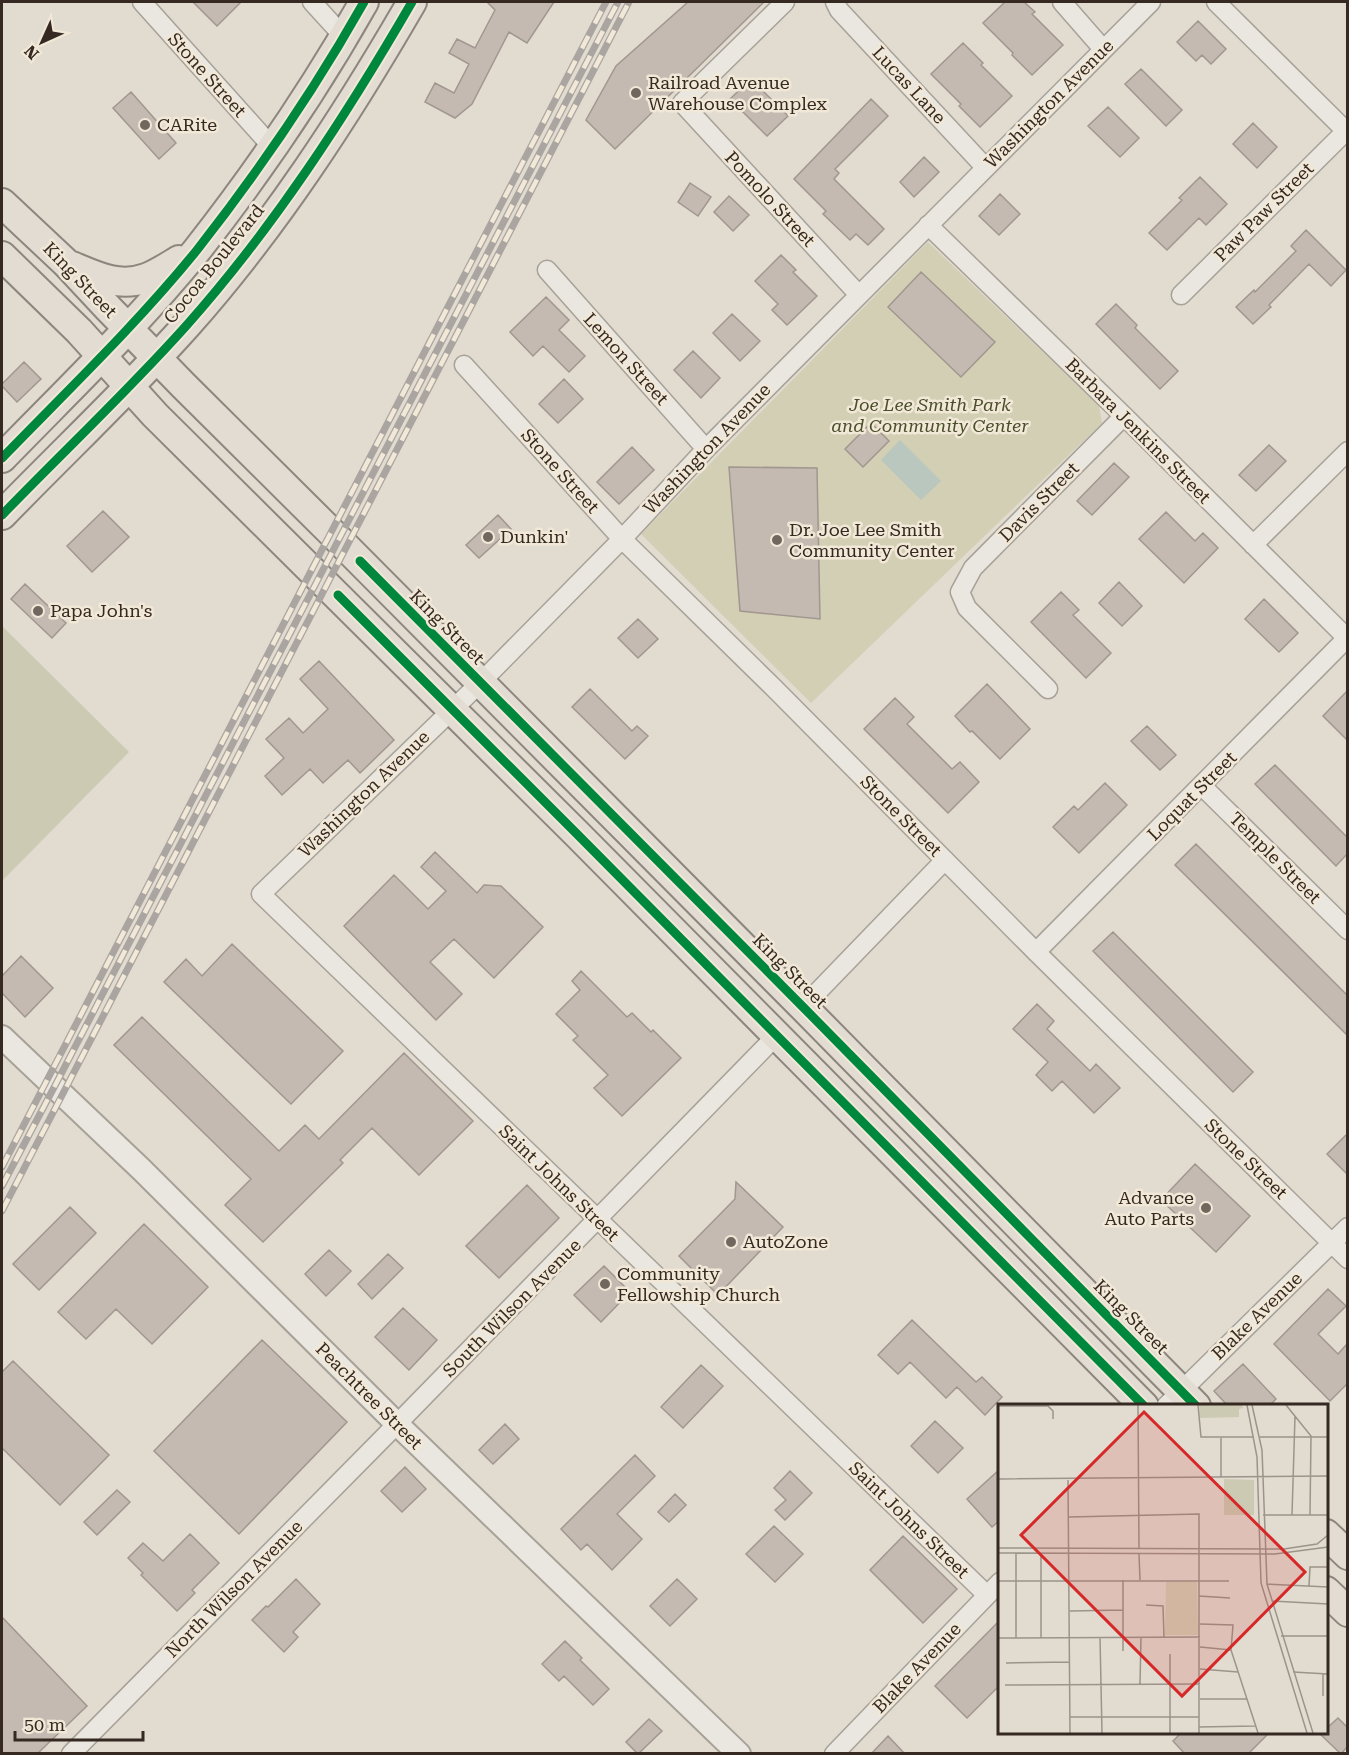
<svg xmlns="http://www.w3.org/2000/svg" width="1349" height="1755" viewBox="0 0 1349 1755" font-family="'Roboto Serif',serif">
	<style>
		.green { fill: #d2cfb4 }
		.cemetery { fill: #cccab3 }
		.water { fill: #b9c7be }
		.building { fill: #c5bab1; stroke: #a1978f; stroke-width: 1.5 }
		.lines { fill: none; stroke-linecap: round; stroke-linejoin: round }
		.minor-casing { stroke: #a7a198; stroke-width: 21 }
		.tertiary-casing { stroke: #a7a198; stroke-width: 26 }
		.primary-casing { stroke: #8d867f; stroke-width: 32 }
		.minor { stroke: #eae7e0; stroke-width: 18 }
		.tertiary { stroke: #eae7e0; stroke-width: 22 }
		.primary { stroke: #e2dcd2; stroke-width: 28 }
		.rail-casing { stroke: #aaa5a0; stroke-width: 7 }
		.rail { stroke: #f2e8d7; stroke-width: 4.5; stroke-dasharray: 14; stroke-linecap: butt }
		.cycleway-casing { stroke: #f2e8d7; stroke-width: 13 }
		.cycleway { stroke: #00873e; stroke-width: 9 }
		.poi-dot { fill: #71675e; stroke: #f2e8d7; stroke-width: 2 }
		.labels { text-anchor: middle; stroke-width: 5; stroke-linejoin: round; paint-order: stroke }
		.street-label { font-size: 18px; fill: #352921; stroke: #f2e8d7 }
		.poi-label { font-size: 18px; fill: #352921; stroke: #f2e8d7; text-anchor: start }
		.park-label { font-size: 18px; font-style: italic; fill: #494f2a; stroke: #f2e8d7 }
		.inset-road { fill: none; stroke: #9c948a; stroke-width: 1.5 }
		.view { fill: #d62828; fill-opacity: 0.15; stroke: #d62828; stroke-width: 3 }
		.inset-edge { fill: none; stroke: #352921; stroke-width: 3 }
	</style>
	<rect width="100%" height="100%" fill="#e1dbd0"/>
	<path class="green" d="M928,242L1099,406L1102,423L811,703L641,534Z"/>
	<path class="cemetery" d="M2,626L129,752L2,881Z"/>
	<path class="water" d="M900,440L941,481L921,500L881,460Z"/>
	<path class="building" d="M193,2H241L217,26Z
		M487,2H554L527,43L509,32L472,104L455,118L425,102L435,83L454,93L469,64L449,53L457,39L475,48L495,10Z
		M688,2H764L615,149L586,120L616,66Z
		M1005,2H1024L1035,12L1032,14L1063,45L1032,75L1012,55L1013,53L983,23Z
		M1198,21L1226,49L1211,64L1202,55L1196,61L1177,42Z
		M963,43L983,63L981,65L1012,96L980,127L959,106L961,104L931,74Z
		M1141,69L1182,110L1166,126L1125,84Z
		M751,79L788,116L767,136L730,99Z
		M131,92L176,143L159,159L113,108Z
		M871,99L888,116L835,169L839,173L834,179L884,229L868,245L856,234L850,240L823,214L826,211L794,179Z
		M1108,107L1139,138L1120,157L1088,126Z
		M1253,123L1277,147L1257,168L1233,144Z
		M924,157L939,172L914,197L900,182Z
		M1200,177L1227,204L1206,225L1199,218L1167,250L1149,233L1182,200L1179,198Z
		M690,183L711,197L698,216L678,202Z
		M1000,194L1020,214L999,235L979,216Z
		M729,196L749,215L733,231L714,212Z
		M1306,230L1346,270L1331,286L1309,264L1269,305L1271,307L1253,324L1236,307L1254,290L1255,292L1296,251L1291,246Z
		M781,255L796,270L793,272L817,296L787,325L772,310L778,304L755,281Z
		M921,272L995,342L961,377L888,307Z
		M546,297L569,320L559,330L585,356L569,372L543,346L533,356L510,332Z
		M1116,304L1137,325L1135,328L1178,371L1160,389L1096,324Z
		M732,314L760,341L740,361L713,333Z
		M693,351L720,378L701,398L674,370Z
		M24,362L41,379L17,402L2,386V384Z
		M564,379L583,399L558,423L539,404Z
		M871,423L889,441L863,467L845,449Z
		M1269,445L1286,461L1256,491L1239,475Z
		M632,447L654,470L619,504L597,482Z
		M1114,463L1129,477L1092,515L1077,501Z
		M729,467L817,468L820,619L740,611Z
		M103,511L129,537L92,572L67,546Z
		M1166,512L1195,541L1203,533L1218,548L1184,583L1139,539Z
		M498,515L511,529L479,558L466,545Z
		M1119,582L1142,606L1122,626L1099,603Z
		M25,584L66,623L52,638L11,599Z
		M1061,592L1079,610L1073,615L1111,653L1086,678L1031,622Z
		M1264,599L1298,633L1279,652L1245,619Z
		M638,619L658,639L638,658L618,638Z
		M319,661L394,740L360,773L348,760L323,783L310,769L282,795L265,776L284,758L266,739L289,718L303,733L328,709L300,679Z
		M987,684L1030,729L1000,759L972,731L970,732L955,716Z
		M590,689L632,731L637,726L648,736L625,759L572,707Z
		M1347,691V740L1323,716Z
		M895,698L914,717L907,724L952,769L960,762L979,782L948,813L864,729Z
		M1147,726L1176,755L1160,770L1131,741Z
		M1275,765L1347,837V854L1336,866L1255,784Z
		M1105,783L1127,805L1079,853L1053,827L1074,806L1078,810Z
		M1196,844L1347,995V1035L1175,865Z
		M435,852L477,893L484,885L501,886L543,927L494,978L454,939L430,962L462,994L436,1020L344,926L394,875L428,909L446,891L421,867Z
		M1113,932L1253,1072L1233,1092L1093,951Z
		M232,944L343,1051L291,1104L164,982L186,959L202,976Z
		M21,956L53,988L25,1017L2,993V976Z
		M581,971L627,1017L632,1013L651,1032L653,1030L681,1058L622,1116L594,1088L608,1075L573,1040L578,1036L556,1014L580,990L572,981Z
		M1037,1004L1054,1021L1047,1029L1090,1071L1096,1064L1120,1088L1094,1113L1062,1081L1052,1091L1036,1075L1048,1062L1013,1029Z
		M142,1017L279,1151L305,1125L319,1139L404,1053L473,1121L419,1175L372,1128L340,1160L343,1163L263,1242L225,1205L251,1179L114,1045Z
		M1347,1134V1174L1327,1154Z
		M1195,1164L1250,1216L1216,1252L1161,1200Z
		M736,1182L783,1227L718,1295L679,1256L735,1199Z
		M527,1185L559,1218L499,1278L466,1246Z
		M70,1207L96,1233L39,1290L13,1264Z
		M144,1224L208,1287L152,1344L116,1309L86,1339L58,1312Z
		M329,1250L351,1271L326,1296L305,1274Z
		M388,1254L403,1268L372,1299L358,1284Z
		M604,1266L630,1292L601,1322L574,1295Z
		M1328,1289L1346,1306L1318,1334L1338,1354L1347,1344V1384L1330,1401L1274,1344Z
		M403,1308L437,1340L409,1370L375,1337Z
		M912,1320L976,1382L982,1377L1002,1397L985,1415L957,1387L946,1398L910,1362L898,1374L878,1355Z
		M262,1340L347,1422L239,1534L154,1451Z
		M13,1361L109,1455L60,1505L2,1448V1372Z
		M1243,1364L1276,1399L1269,1406H1228L1214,1391Z
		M701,1365L723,1386L683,1428L661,1407Z
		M935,1421L963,1448L938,1473L911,1446Z
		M505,1424L519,1439L493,1464L479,1450Z
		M635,1455L655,1476L617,1514L642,1539L612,1570L587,1544L581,1550L561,1529Z
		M405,1467L426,1489L402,1512L381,1491Z
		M999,1470V1521L992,1527L967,1499Z
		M790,1471L812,1493L785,1520L775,1510L786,1500L774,1488Z
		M117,1490L130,1502L97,1535L84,1522Z
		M675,1494L686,1505L669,1522L658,1512Z
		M774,1526L803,1554L775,1582L746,1554Z
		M190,1534L219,1563L192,1590L195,1593L177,1611L141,1575L143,1573L128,1558L143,1543L163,1561Z
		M903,1536L957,1589L923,1623L870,1570Z
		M296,1579L320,1604L293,1632L298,1637L284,1652L252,1620L266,1606L268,1607Z
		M677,1579L697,1599L670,1626L650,1606Z
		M2,1617L87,1706L37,1754H2Z
		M999,1621V1686L967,1718L935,1686Z
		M565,1641L582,1658L580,1660L609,1689L593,1705L564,1676L559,1681L542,1664Z
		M1338,1718L1347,1727V1747L1341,1754L1321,1735L1323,1732H1326V1729Z
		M649,1719L662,1731L638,1754L626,1742Z
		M1182,1732H1270L1248,1754H1185L1173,1741Z
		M888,1736L905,1754H871Z"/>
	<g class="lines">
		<defs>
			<path id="minor" d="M142,2L273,148
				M312,2L344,37
				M785,2L682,103L859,295
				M835,2L839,10L985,167
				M1062,2L1103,49
				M1216,2L1348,133
				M928,225L1124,416L1348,639
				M547,270L706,449
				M1181,295L1348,129
				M464,365L622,539L774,688L1036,952L1348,1259
				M1253,545L1348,451
				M1048,689L967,608L960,592L973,568L1124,416
				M1202,786L1348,930
				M1036,952L1348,637
				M803,1007L945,860
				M1166,1406L1348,1227
				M987,1595L261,894L480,683L622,539L706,449L1151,2
				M71,1754L397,1424L776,1036
				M834,1754L1000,1582"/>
			<path id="tertiary" d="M2,1037L142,1170L397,1424L739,1754"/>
			<path id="primary" d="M2,203L66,263L108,308L184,386L332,533L803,1007L1196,1406
				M2,256L79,331L155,415L576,833L1144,1406
				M72,266C96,276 119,288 146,278C157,274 169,266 179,260
				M2,458C68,390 137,324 197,250C259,171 315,89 364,2
				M2,515C63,452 127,392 186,326C274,227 346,116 412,2
				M1326,1534L1348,1555
				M1326,1591L1348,1612"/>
		</defs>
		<use href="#minor" class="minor-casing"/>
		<use href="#tertiary" class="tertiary-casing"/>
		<use href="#primary" class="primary-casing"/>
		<use href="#minor" class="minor"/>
		<use href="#tertiary" class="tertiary"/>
		<use href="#primary" class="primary"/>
		<defs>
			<path id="rail" d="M2,1167L606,2
				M2,1186L60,1076L618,2
				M2,1211L629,2"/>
		</defs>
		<use href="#rail" class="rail-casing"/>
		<use href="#rail" class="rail"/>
		<defs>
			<path id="cycleway" d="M2,458C68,390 137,324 197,250C259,171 315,89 364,2
				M2,515C63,452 127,392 186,326C274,227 346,116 412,2
				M360,561L803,1007L1196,1406
				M338,595L576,833L1144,1406"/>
		</defs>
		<use href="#cycleway" class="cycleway-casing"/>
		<use href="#cycleway" class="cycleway"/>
	</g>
	<g class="poi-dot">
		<circle cx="636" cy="93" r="6"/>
		<circle cx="145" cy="125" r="6"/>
		<circle cx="488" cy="537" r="6"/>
		<circle cx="777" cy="540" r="6"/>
		<circle cx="38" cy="611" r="6"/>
		<circle cx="1206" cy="1208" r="6"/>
		<circle cx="731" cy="1242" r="6"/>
		<circle cx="605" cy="1284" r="6"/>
	</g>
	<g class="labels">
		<g class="street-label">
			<text transform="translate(207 75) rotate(48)" y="6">Stone Street</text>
			<text transform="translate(909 85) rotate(47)" y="6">Lucas Lane</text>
			<text transform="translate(1049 104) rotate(-45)" y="6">Washington Avenue</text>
			<text transform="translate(770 199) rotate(47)" y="6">Pomolo Street</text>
			<text transform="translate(1264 212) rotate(-45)" y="6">Paw Paw Street</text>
			<text transform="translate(214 264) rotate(-51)" y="6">Cocoa Boulevard</text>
			<text transform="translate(80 280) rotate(46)" y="6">King Street</text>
			<text transform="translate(626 359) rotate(48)" y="6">Lemon Street</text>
			<text transform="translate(1138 431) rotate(45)" y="6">Barbara Jenkins Street</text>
			<text transform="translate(707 449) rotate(-46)" y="6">Washington Avenue</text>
			<text transform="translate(560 471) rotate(48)" y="6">Stone Street</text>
			<text transform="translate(1039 502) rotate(-45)" y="6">Davis Street</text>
			<text transform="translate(447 627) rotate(45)" y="6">King Street</text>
			<text transform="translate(364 794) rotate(-44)" y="6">Washington Avenue</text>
			<text transform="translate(1192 796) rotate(-45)" y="6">Loquat Street</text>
			<text transform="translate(901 816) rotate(45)" y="6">Stone Street</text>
			<text transform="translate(1275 858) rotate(45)" y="6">Temple Street</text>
			<text transform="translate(790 971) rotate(45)" y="6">King Street</text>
			<text transform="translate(1246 1159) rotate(44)" y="6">Stone Street</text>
			<text transform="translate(559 1183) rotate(44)" y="6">Saint Johns Street</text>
			<text transform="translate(512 1308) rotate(-45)" y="6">South Wilson Avenue</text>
			<text transform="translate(1257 1316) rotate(-44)" y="6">Blake Avenue</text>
			<text transform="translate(1131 1317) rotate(45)" y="6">King Street</text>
			<text transform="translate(369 1396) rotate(45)" y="6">Peachtree Street</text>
			<text transform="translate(909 1520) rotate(44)" y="6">Saint Johns Street</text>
			<text transform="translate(234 1589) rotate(-45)" y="6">North Wilson Avenue</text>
			<text transform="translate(917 1668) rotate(-46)" y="6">Blake Avenue</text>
		</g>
		<g class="poi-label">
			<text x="648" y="89">Railroad Avenue<tspan x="648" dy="21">Warehouse Complex</tspan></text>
			<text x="157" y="131">CARite</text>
			<text x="789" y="536">Dr. Joe Lee Smith<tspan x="789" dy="21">Community Center</tspan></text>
			<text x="500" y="543">Dunkin'</text>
			<text x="50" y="617">Papa John's</text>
			<text x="1194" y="1204" text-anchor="end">Advance<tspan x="1194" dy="21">Auto Parts</tspan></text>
			<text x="743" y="1248">AutoZone</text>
			<text x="617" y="1280">Community<tspan x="617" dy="21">Fellowship Church</tspan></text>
		</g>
		<g class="park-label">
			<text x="930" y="411">Joe Lee Smith Park<tspan x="930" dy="21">and Community Center</tspan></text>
		</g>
	</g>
	<g transform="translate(998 1404)">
		<rect width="330" height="330" fill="#e1dbd0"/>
		<path d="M168,178H199L200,231H167Z" fill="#d2cfb4"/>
		<path d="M201,1H244L245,4L241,5V13L202,14ZM226,75L256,76V111H226Z" fill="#cccab3"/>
		<path class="inset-road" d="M140,1L141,145M200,1L203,33H256M249,1L259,53L263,179L309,329M254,1L264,46L269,180L315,329M288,1L313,32L312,111M0,2H50L55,7V15M262,33H330M223,34V73M0,75L330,72M70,76L72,329M265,111H330M294,111L297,12M71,113L201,110V329M0,144L286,145L319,140L330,131M0,149L277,150L330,143M18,149V234M141,150L142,176M125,176V247M0,177H231M269,180L330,183M311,182L312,163H330M201,192L232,194M274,197L330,200M148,201L165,202L166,233M72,207L125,206M202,220L235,221L233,246L260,329M283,232H330M102,233L104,329M0,234L202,233M43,234V149M202,243L233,246M8,259L72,258M202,265L240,268M295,268L330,270M325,270V292M142,280L143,233M7,281L202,280M202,295H249M72,313H201M201,323L257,322M172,329V250"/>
		<path class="view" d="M146,8L307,168L184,292L23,131Z"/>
		<rect width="330" height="330" class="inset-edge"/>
	</g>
	<rect width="1349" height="1755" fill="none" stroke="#352921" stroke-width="6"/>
	<g transform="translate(42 42) rotate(225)" stroke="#f2e8d7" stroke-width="4.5" paint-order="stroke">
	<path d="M0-4.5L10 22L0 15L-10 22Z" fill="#352921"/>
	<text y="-9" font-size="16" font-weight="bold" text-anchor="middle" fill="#352921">N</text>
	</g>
	<path d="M15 1731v9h128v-9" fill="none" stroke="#352921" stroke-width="3"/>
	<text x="24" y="1731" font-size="18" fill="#352921" stroke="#f2e8d7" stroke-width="4.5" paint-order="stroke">50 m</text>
</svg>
